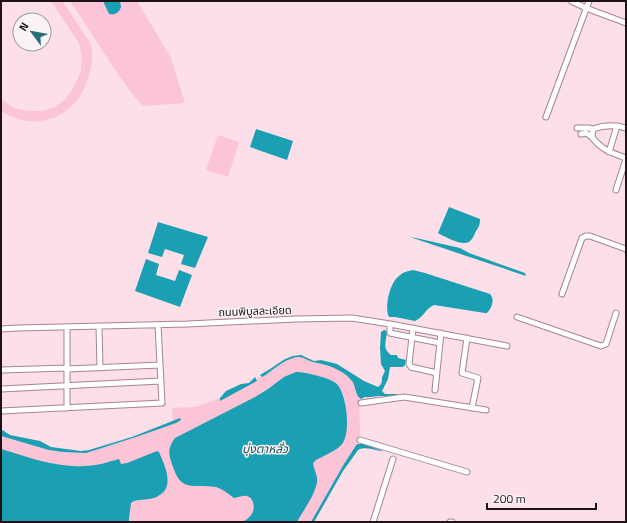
<svg xmlns="http://www.w3.org/2000/svg" width="627" height="523" viewBox="0 0 627 523" font-family="'Titillium Web','Noto Sans Thai',sans-serif">
	<style>
		.green { fill: #fcc4d7 }
		.water { fill: #1b9fb3 }
		.lines { fill: none; stroke-linecap: round; stroke-linejoin: round }
		.minor-casing { stroke: #a68590; stroke-width: 7 }
		.minor { stroke: #fff; stroke-width: 5 }
		.labels { text-anchor: middle; stroke-width: 3; stroke-linejoin: round; paint-order: stroke }
		.street-label { font-size: 11px; fill: #1e1217; stroke: #faf3f5 }
		.water-label { font-size: 12px; font-style: italic; fill: #1d5059; stroke: #faf3f5 }
	</style>
	<rect width="100%" height="100%" fill="#fcdfe8"/>
	<path class="green" d="M51,1H62C69,11 76,21 83,32C85,36 89,40 91,45C91,47 92,51 92,54C93,60 91,68 89,75C78,117 38,134 1,111V99L14,108L28,111H42L53,108L65,100L74,87L81,71L82,56L79,43Z
		M70,1H137L171,58L185,103L142,106C115,73 94,36 70,1Z
		M218,135L239,142L228,177L206,170Z
		M299,356L304,357L314,361L334,366L354,381L359,396L360,437L354,451L313,522H1V434L51,449L85,452L120,441L173,422L172,408L196,407L223,397L255,380L281,363L290,358Z"/>
	<path class="water" d="M103,1H120L121,7C119,13 115,15 109,14Z
		M256,129L293,141L287,160L250,147Z
		M449,207L480,219C480,224 479,227 476,231C474,235 473,239 469,242C462,246 445,237 438,233Z
		M158,222L208,237L195,268L181,264L184,255L165,249L162,257L148,253Z
		M410,237L416,238L460,248L469,253L525,273L526,276Z
		M146,259L159,264L156,275L175,281L179,270L192,275L180,307L135,291Z
		M413,270L425,273L490,294C495,299 492,308 487,313H485L434,305C425,309 423,318 415,321L395,317H389C384,308 390,282 399,276C403,272 408,271 413,270Z
		M384,330H385L387,332C386,342 382,348 391,355H397L398,358L406,360L405,365L403,367H390L388,379L382,391L385,394H397V395C390,396 385,396 379,396C374,396 370,398 365,397L361,399C355,396 356,386 352,381C345,372 332,366 322,364C319,363 316,363 313,362C305,360 303,355 293,358C282,361 273,370 264,376L262,377L260,375L270,369L285,359L293,356L301,355L314,361L321,360L337,364L364,381L378,387C382,384 382,382 382,378C382,376 384,374 385,371L381,364L380,348L381,332Z
		M296,372C305,372 331,378 337,384C347,395 351,433 342,444C338,450 323,456 316,460L313,463C314,470 318,476 317,482C315,495 303,511 297,522H243C251,517 257,510 252,500C251,498 250,497 247,496C243,495 238,498 234,498C229,494 222,489 216,487C210,486 205,486 200,486C179,487 177,478 171,461C168,452 169,446 175,438L255,397L268,389L284,377L291,374Z
		M255,377L257,381L220,401V398L226,391L241,384L249,383Z
		M180,418L181,420L176,423L136,437L86,453L63,452L49,450L1,436V429L10,435L40,441L51,447L81,451L89,450L132,437Z
		M357,444H364L383,451H381C374,450 364,446 358,450L343,471L314,522H311L344,464Z
		M1,449C28,457 57,468 85,466C97,466 108,462 119,459L121,464L127,463L157,451L159,452C164,464 176,487 158,496C156,498 152,498 149,499C143,500 136,499 131,503L129,518V522H1Z"/>
	<g class="lines">
		<defs>
			<path id="minor" d="M571,1L586,8L626,23
				M546,117L589,1
				M577,128H588L593,129
				M626,128C615,125 604,125 593,129L592,137C600,149 612,153 626,158
				M581,134L586,133L592,137
				M609,152L617,126
				M616,190L626,159
				M562,294L582,238L586,236H590L626,249
				M517,317L601,346L606,344L616,313
				M390,324V333L440,343
				M99,326L100,368
				M67,327V408
				M413,328L409,364L411,367L437,373
				M1,329L18,328L187,324L296,319L352,318L390,324L507,346
				M467,338L462,373L478,378L472,408
				M67,369L160,365
				M1,370L67,368
				M1,389L161,381
				M435,390L441,333
				M361,403L404,397L486,410
				M1,411L162,403L158,325
				M360,440L467,472
				M373,522L393,459
				M450,522H452"/>
		</defs>
		<use href="#minor" class="minor-casing"/>
		<use href="#minor" class="minor"/>
	</g>
	<g class="labels">
		<g class="street-label">
			<text transform="translate(255 311) rotate(-2)" y="4">ถนนพิบูลละเอียด</text>
		</g>
		<g class="water-label">
			<text x="265" y="453">บุ่งตาหลั่ว</text>
		</g>
	</g>
	<rect width="627" height="523" fill="none" stroke="#1e1217" stroke-width="4"/>
	<g transform="translate(32 32) rotate(302)"><circle r="19" fill="#faf3f5" stroke="#a2999c"/>
	<path d="M0-3L7 15L0 10L-7 15Z" fill="#276f7b"/>
	<text y="-6" font-size="11" font-weight="bold" text-anchor="middle" fill="#1e1217">N</text>
	</g>
	<path d="M487 503v6h109v-6" fill="none" stroke="#1e1217" stroke-width="2"/>
	<text x="493" y="503" font-size="12" fill="#1e1217" stroke="#faf3f5" stroke-width="3" paint-order="stroke">200 m</text>
</svg>
